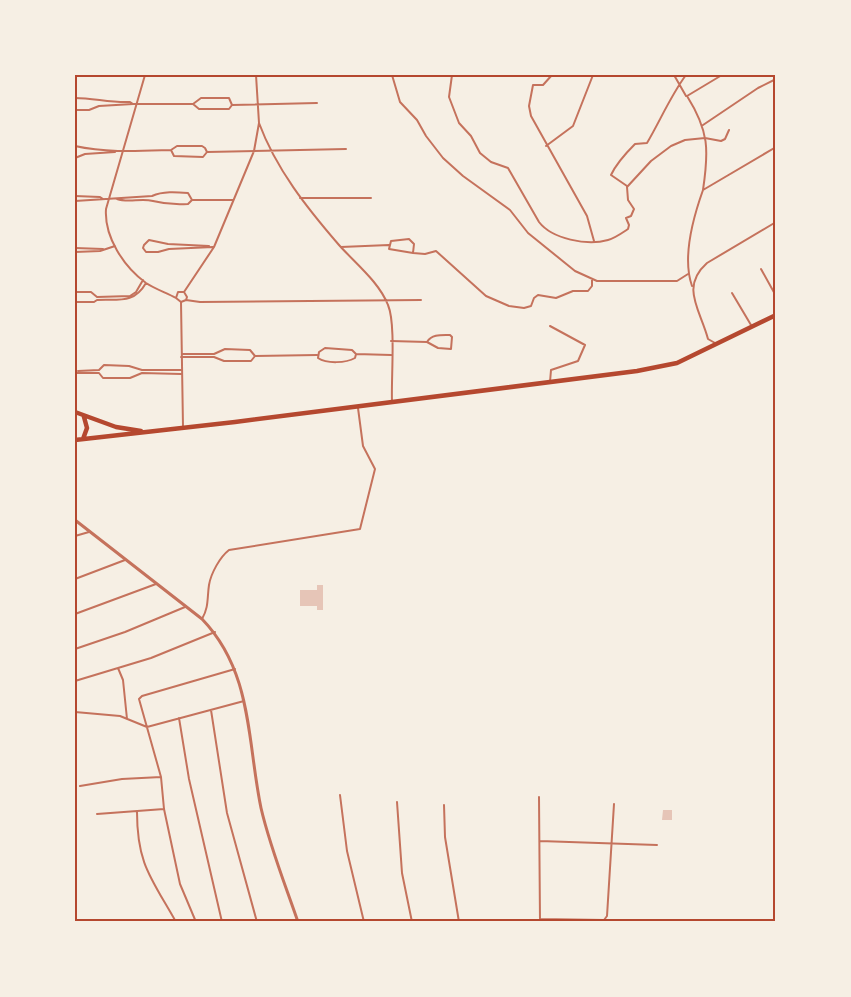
<svg xmlns="http://www.w3.org/2000/svg" width="851" height="997" viewBox="0 0 851 997" font-family="'Open Sans',sans-serif">
	<style>
		.building { fill: #e6c5b7 }
		.lines { fill: none; stroke-linecap: round; stroke-linejoin: round }
		.minor { stroke: #c5725c; stroke-width: 2 }
		.tertiary { stroke: #c5725c; stroke-width: 3 }
		.trunk { stroke: #b5482f; stroke-width: 4.5 }
		.neatline { fill: none; stroke: #b5482f; stroke-width: 2 }
	</style>
	<rect width="100%" height="100%" fill="#f6efe4"/>
	<path class="building" d="M317,585H323V610H317V606H300V590H317Z
		M663,810H672V820H662Z"/>
	<g class="lines">
		<path class="minor" d="M145,75L106,209C104,237 124,267 146,283C155,289 167,293 176,298
			M392,75L400,102L417,120L426,136L443,158L463,176L510,210L528,233L575,271L597,281H677L688,274
			M452,75L449,97L459,123L471,136L480,153L491,162L508,168L539,222C552,239 587,246 608,240C615,238 622,233 628,229L629,225L626,218L631,216L634,209L628,200L627,187L651,161L671,146L685,140L705,138L721,141L725,139L729,130
			M552,75L543,85H533L529,106L531,116L587,216L594,241
			M674,75L686,96
			M75,98C94,98 110,103 130,102L133,104H193
			M201,98H229L232,105L229,109H199L193,104Z
			M232,105L317,103
			M75,110H89L99,106L133,104
			M259,123C276,169 307,208 339,245C356,264 379,282 388,305C396,324 391,378 392,401
			M703,125L758,88L776,79
			M75,146C106,153 139,151 171,150
			M177,146H202L205,148L207,152L203,157L174,156L171,150Z
			M546,146L573,126L593,75
			M207,152L346,149
			M75,158L85,154L115,152
			M627,186L611,175C616,164 626,153 635,144L647,143C660,121 671,95 686,75
			M703,190C709,150 709,131 687,96L722,75
			M75,196L100,197L103,199
			M300,198H371
			M117,199C128,203 141,198 153,201C165,204 174,205 188,204L192,200
			M192,200H233
			M75,201L152,196C163,191 176,192 188,193L192,200
			M409,239L414,244L413,253L389,249L391,241Z
			M209,246L168,244L149,240L144,245L143,248L146,252H158L169,249L213,247
			M341,247L389,245
			M75,248L103,249
			M75,252L100,251L115,246
			M413,253L425,254L436,251L486,296L509,306L524,308L531,306L534,298L538,295L556,298L573,291H588L592,286V280
			M761,269L776,296
			M692,286C682,258 693,218 703,190L776,147
			M75,292H91L97,297L130,296L136,292L143,280
			M184,292L214,247L254,151L259,123L256,75
			M732,293L751,325
			M186,300L200,302L421,300
			M75,302H94L97,300C119,299 134,304 146,283
			M181,302L186,300L187,297L184,292H178L176,298L181,302L183,427
			M550,326L585,345L578,361L551,370L550,382
			M391,341L427,342L438,348L451,349L452,337L450,335C441,335 432,334 427,342
			M715,343L708,339C700,309 680,287 707,263L776,222
			M182,354H214L225,349L250,350L255,356
			M356,354L355,358C346,363 327,364 318,358L319,352L325,348L352,350L356,354L391,355
			M181,357H214L224,361H251L255,356L317,355
			M78,371L99,370L104,365L129,366L142,370H181
			M75,373H99L103,378H130L142,373L181,374
			M75,536L89,532
			M75,579L125,560
			M75,614L156,584
			M202,619C209,607 207,598 209,585C211,573 220,557 229,550L360,529L375,469L363,446L358,408
			M75,649L125,632L185,607
			M118,668L123,680L127,719
			M75,681L151,658L215,632
			M211,710L227,813L257,922
			M75,712L120,716L147,727L244,701
			M179,718L189,779L222,922
			M80,786L122,779L161,777
			M340,795L347,851L364,922
			M539,797L540,922
			M397,802L402,873L412,922
			M444,805L445,837L459,922
			M137,812C137,865 152,879 176,922
			M97,814L164,809
			M540,841L657,845
			M540,919L604,920L607,916L614,804
			M196,922L180,884L164,809L161,777L139,699L142,696L235,669"/>
		<path class="tertiary" d="M75,520L202,619C253,672 247,741 261,808C270,847 285,884 298,922"/>
		<path class="trunk" d="M75,412L116,427L141,431
			M83,439L87,428L84,417
			M75,440L235,422L637,371L677,363L776,315"/>
	</g>
	<rect width="851" height="997" fill="none" stroke="#f6efe4" stroke-width="153"/>
	<rect x="76" y="76" width="698" height="844" class="neatline"/>
</svg>
